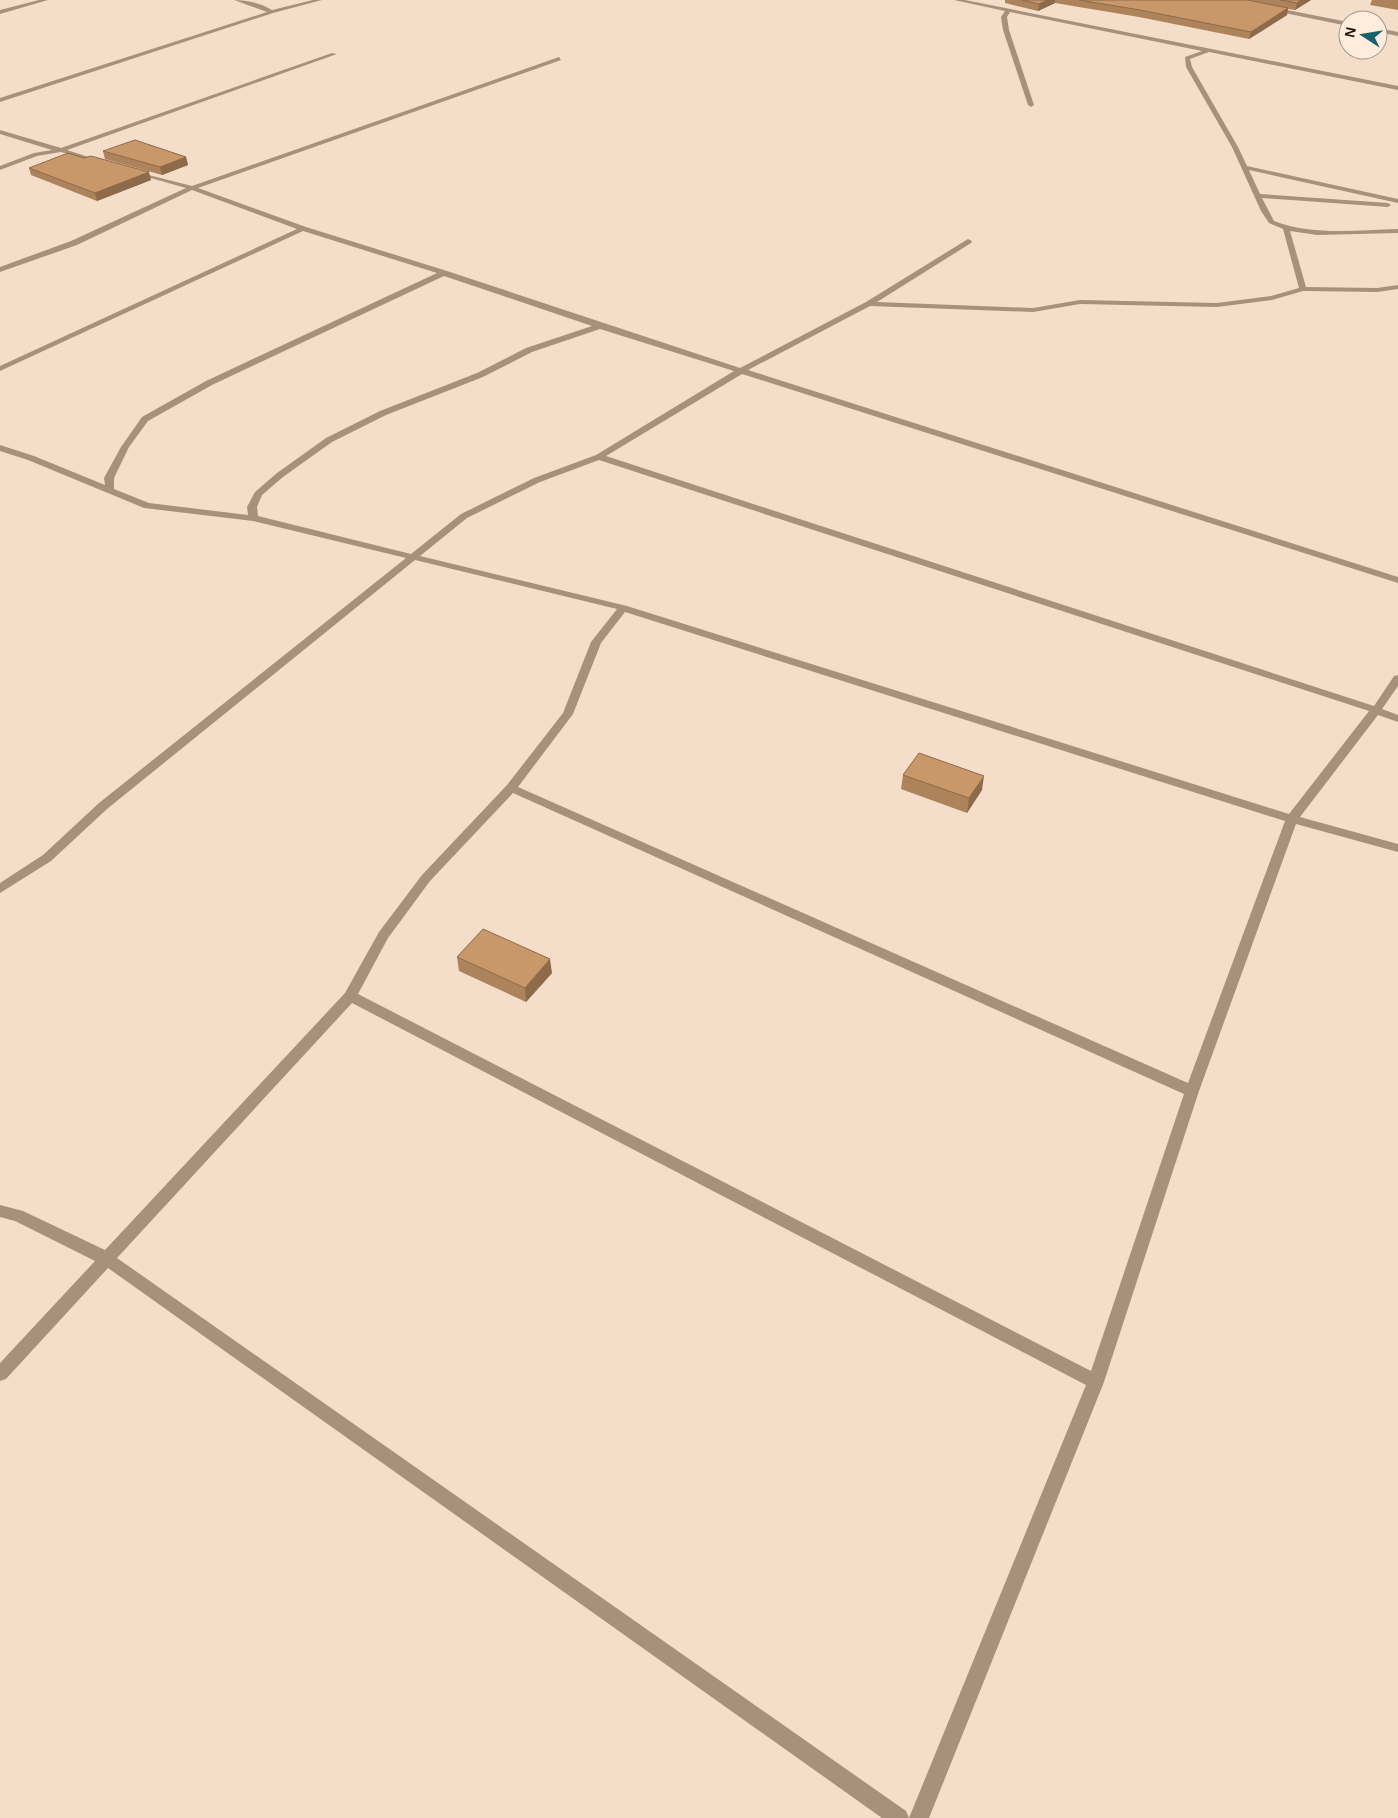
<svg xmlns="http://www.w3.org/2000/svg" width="1398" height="1818" viewBox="0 0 1398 1818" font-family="Arial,sans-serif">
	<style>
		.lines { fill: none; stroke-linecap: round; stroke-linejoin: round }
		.minor { fill: #a7917d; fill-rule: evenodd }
		.wall { fill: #ad835b }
		.shaded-wall { fill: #8d6a4a }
		.building { fill: #c9986a; stroke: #8d6a4a }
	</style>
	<rect width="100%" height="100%" fill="#f4deca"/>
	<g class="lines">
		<path class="minor" d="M39,0H48L0,14V10Z
			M234,0C247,0 261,3 272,10L313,0H322L273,13L0,102V98L267,12Z
			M954,0H965L1398,86V90L1209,52L1190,59L1192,67L1238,147L1247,166L1398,199V203L1249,170L1260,194L1388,203L1391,205L1388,207L1262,198L1274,221C1313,236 1357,230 1398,229V233L1317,235L1290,231L1306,287L1377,288L1398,285V289L1377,292L1303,291L1272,300L1217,307L1080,304L1033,312L870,306L748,370L1398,577V583L742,374L606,456L1374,706L1394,676L1398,675V686L1382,709L1398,715V722L1378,715L1300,817L1398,844V852L1296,824L1199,1091L1104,1382L929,1818H909L1086,1385L352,1003L117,1258L906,1811L909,1818H882L108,1268L6,1379L0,1381V1363L95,1261L15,1221L0,1217V1205L23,1211L105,1250L345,993L379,932L422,875L507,785L563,713L591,642L617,609L415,560L107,809L51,861L0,893V883L43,855L99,803L406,558L253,521L144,508L28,460L0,451V445L34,456L105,485L104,478L121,447L142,417L206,381L437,273L303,231L0,371V366L297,229L192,190L77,245L0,272V267L71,241L186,188L133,173V171L192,186L559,57L561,60L198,188L306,227L447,271L740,368L866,302L968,239L972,241L971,243L877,302L1033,308L1080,300L1217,303L1271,296L1299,288L1283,229L1269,223L1261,211L1232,147L1186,67L1185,57L1202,51L1010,12L1007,17L1009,30L1034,105L1031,107L1028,105L1003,30L1001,17L1005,11ZM444,276L592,326L526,348L477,373L380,411L326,438L277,473L255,492L247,507L248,515L149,503L114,489V478L129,447L148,421L212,385ZM600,329L734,371L596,455L534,478L461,514L411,554L258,516L257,507L262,495L283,477L332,442L386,415L483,377L532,352ZM599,460L1369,711L1289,814L627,606L420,556L467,518L540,482ZM625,612L1285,821L1188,1083L518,787L573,714L601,643ZM513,793L1184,1094L1091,1371L358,994L388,938L430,881Z
			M1272,7L1348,22V26L1270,10Z
			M1378,28L1398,32V36L1378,32Z
			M332,53L337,54L67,150L101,161V163L61,152L37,156L0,170V166L34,153L52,150L0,134V130L61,148Z"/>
	</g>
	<path class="wall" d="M1005,0H1311L1295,10L1288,9L1287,15L1249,39L1139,17L1055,3L1038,11L1005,3Z
		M1372,0H1398V10L1370,5Z
		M103,151L186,157L188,165L162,175L105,159Z
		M29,168L151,180L97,201L31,175Z
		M903,775L982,790L967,813L901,789Z
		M457,957L552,973L526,1002L459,971Z"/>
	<path class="shaded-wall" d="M1047,0H1055V3L1038,11L1039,4Z
		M1301,0H1311L1295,10L1297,3Z
		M1288,8L1287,15L1249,39L1251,32Z
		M186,157L188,165L162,175L160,167Z
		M149,172L151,180L97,201L95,193Z
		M984,776L982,790L967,813L969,798Z
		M550,959L552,973L526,1002L525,988Z"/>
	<path class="building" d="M1022,0H1047L1039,4Z
		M1079,0H1247L1288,8L1251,32L1140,10Z
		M1280,0H1301L1297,3Z
		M135,140L186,157L160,167L103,151Z
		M68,153L84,158L91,156L149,172L95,193L29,168Z
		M919,753L984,776L969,798L903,775Z
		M483,929L550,959L525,988L457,957Z"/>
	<g transform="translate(1363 35) rotate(282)"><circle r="24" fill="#feecdc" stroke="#a49689"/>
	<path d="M0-4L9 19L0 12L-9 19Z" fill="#186270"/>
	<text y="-8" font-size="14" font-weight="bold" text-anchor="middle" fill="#1c140d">N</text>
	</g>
</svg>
